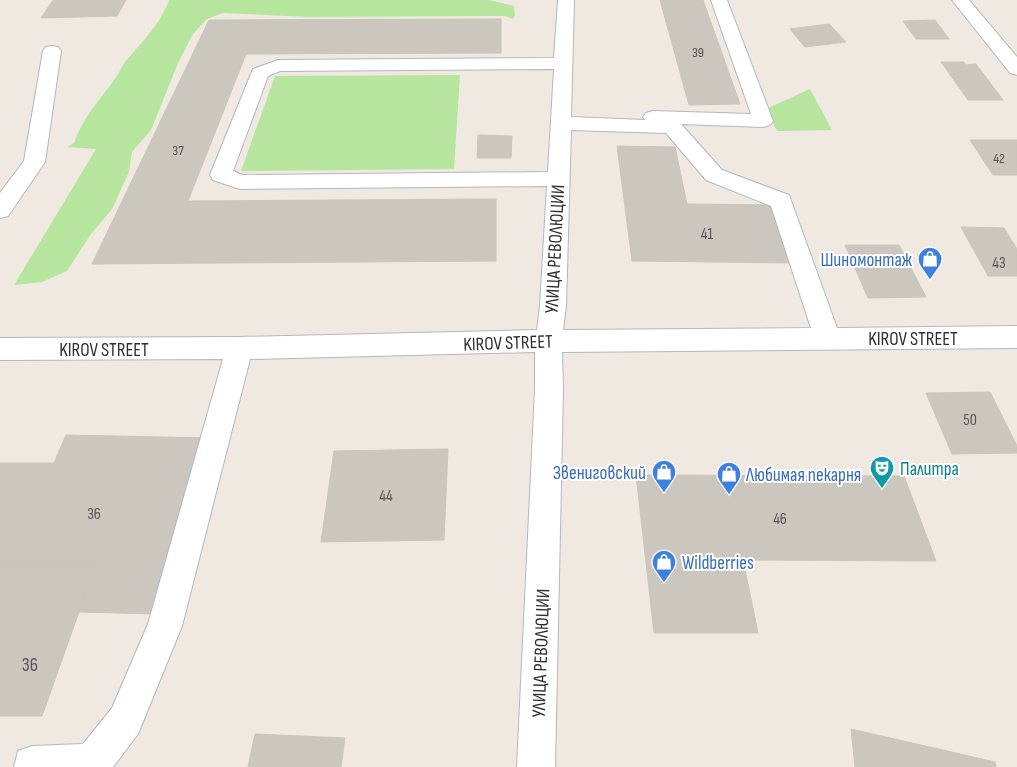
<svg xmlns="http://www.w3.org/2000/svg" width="1017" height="767" viewBox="0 0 1017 767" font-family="'Sofia Sans Condensed',sans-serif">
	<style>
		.green { fill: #b6e59e }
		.building { fill: #cbc7bf; stroke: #cbc5ba }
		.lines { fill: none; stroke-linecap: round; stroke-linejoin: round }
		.minor-casing { stroke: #b4b7c1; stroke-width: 2 }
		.minor { fill: #fff; fill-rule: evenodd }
		.labels { text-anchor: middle; stroke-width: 4; stroke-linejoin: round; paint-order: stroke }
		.far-number-label { font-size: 14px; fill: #555452 }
		.number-label { font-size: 16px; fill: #555452 }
		.street-label { font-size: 19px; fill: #2e2e2e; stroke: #fff }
		.shop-label { font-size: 19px; fill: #366cbe; stroke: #fff; text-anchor: end }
		.culture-label { font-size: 19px; fill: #0d838f; stroke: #fff; text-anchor: start }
		.near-number-label { font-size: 19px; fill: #555452 }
	</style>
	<rect width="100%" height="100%" fill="#efe9e1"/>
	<path class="green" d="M169,0H489L514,6L515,15L513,19L505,16H490L308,17L223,13L207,19L193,34L178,63L151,130L132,152L129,172L112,209L91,234L67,271L42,282L14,285L96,149L67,147L74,143C82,119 100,99 115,79C119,74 121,67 125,62C140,44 161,24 169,0Z
		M460,75L454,169L241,171L275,76Z
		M810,89L832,130L777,131L766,109Z"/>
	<path class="building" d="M53,0H126L117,16L41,18Z
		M660,0H703L740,104L689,105Z
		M501,19V53L246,54L188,201L496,199V261L92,264L209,20Z
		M935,20L949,39H916L903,21Z
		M829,24L846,42L805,47L790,29Z
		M941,62H964L966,65L976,64L1003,100H968Z
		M478,135L512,136L511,158H477Z
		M970,140H1017V175H993Z
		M617,146L675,147L687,204L776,205L795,263L632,261Z
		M961,227L1004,228L1017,249V276H988Z
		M845,245H899L926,297L868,298Z
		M990,392L1017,446V453L952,454L926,393Z
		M66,435L211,438L157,614L79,612L96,564H0V463H54Z
		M448,449L444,540L321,542L334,451Z
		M636,475L904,476L936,561L743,560L758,633H654Z
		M0,564H96L42,716H0Z
		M851,729L995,762L996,767H855Z
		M255,734L345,738L341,767H248Z"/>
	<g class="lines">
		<defs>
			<path id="minor" d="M558,0H574L571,117L645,120L643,117L646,113L653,111L751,114L711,0H727L773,121L770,125L763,127L681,124L722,170L789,195L837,328L1017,326V348L562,352L563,389L555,767H517L535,389V352L250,359L182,626L138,734L113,767H14L18,751L32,746L83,744L112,708L148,624L223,359L0,360V338L239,337L537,330L540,306L547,186L240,189L213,180L210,175L253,69L278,60L554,58ZM554,69L548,172L242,175L233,171L268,76L280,71ZM571,130L666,133L706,180L771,206L811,328L563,330L566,306Z
				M952,0H969L1017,57V75L1010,73Z
				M52,46L58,47L61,51L45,162L8,216L0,218V193L24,161L43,51L46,47Z"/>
		</defs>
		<use href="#minor" class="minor-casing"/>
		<use href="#minor" class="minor"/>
	</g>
	<defs>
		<symbol id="shop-pin" viewBox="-11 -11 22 30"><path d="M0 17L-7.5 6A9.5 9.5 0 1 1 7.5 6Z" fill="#3f7fe0" stroke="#fff"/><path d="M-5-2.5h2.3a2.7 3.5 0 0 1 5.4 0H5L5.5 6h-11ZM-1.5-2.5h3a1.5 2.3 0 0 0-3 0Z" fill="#fff"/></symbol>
		<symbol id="theatre-pin" viewBox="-11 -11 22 30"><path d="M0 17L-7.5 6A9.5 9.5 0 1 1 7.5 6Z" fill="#0f9aa8" stroke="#fff"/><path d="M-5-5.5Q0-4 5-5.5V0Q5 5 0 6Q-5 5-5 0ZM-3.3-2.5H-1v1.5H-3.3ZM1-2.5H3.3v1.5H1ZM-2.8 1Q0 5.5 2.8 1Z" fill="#fff"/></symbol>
	</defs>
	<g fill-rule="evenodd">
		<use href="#shop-pin" x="916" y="245" width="28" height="38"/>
		<use href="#theatre-pin" x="868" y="454" width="28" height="38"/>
		<use href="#shop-pin" x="650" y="458" width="28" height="38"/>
		<use href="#shop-pin" x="715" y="460" width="28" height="38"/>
		<use href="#shop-pin" x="650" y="548" width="28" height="38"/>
	</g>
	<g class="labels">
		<g class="far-number-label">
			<text x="698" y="57">39</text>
			<text x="178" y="155">37</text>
			<text x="999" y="163">42</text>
		</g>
		<g class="number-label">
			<text x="707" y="239">41</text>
			<text x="999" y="268">43</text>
			<text x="970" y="425">50</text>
			<text x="386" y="501">44</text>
			<text x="94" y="519">36</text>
			<text x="780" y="524">46</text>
		</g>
		<g class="street-label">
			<text transform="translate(554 249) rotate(-87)" y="7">УЛИЦА РЕВОЛЮЦИИ</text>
			<text x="913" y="345">KIROV STREET</text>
			<text transform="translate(508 342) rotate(-2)" y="7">KIROV STREET</text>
			<text x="104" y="356">KIROV STREET</text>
			<text transform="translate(540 653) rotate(-88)" y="7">УЛИЦА РЕВОЛЮЦИИ</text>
		</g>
		<g class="shop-label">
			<text x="912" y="266">Шиномонтаж</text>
			<text x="646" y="479">Звениговский</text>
			<text x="746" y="481" text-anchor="start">Любимая пекарня</text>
			<text x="682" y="569" text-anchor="start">Wildberries</text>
		</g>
		<g class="culture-label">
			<text x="900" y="475">Палитра</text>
		</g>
		<g class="near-number-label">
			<text x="30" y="671">36</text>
		</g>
	</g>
</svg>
